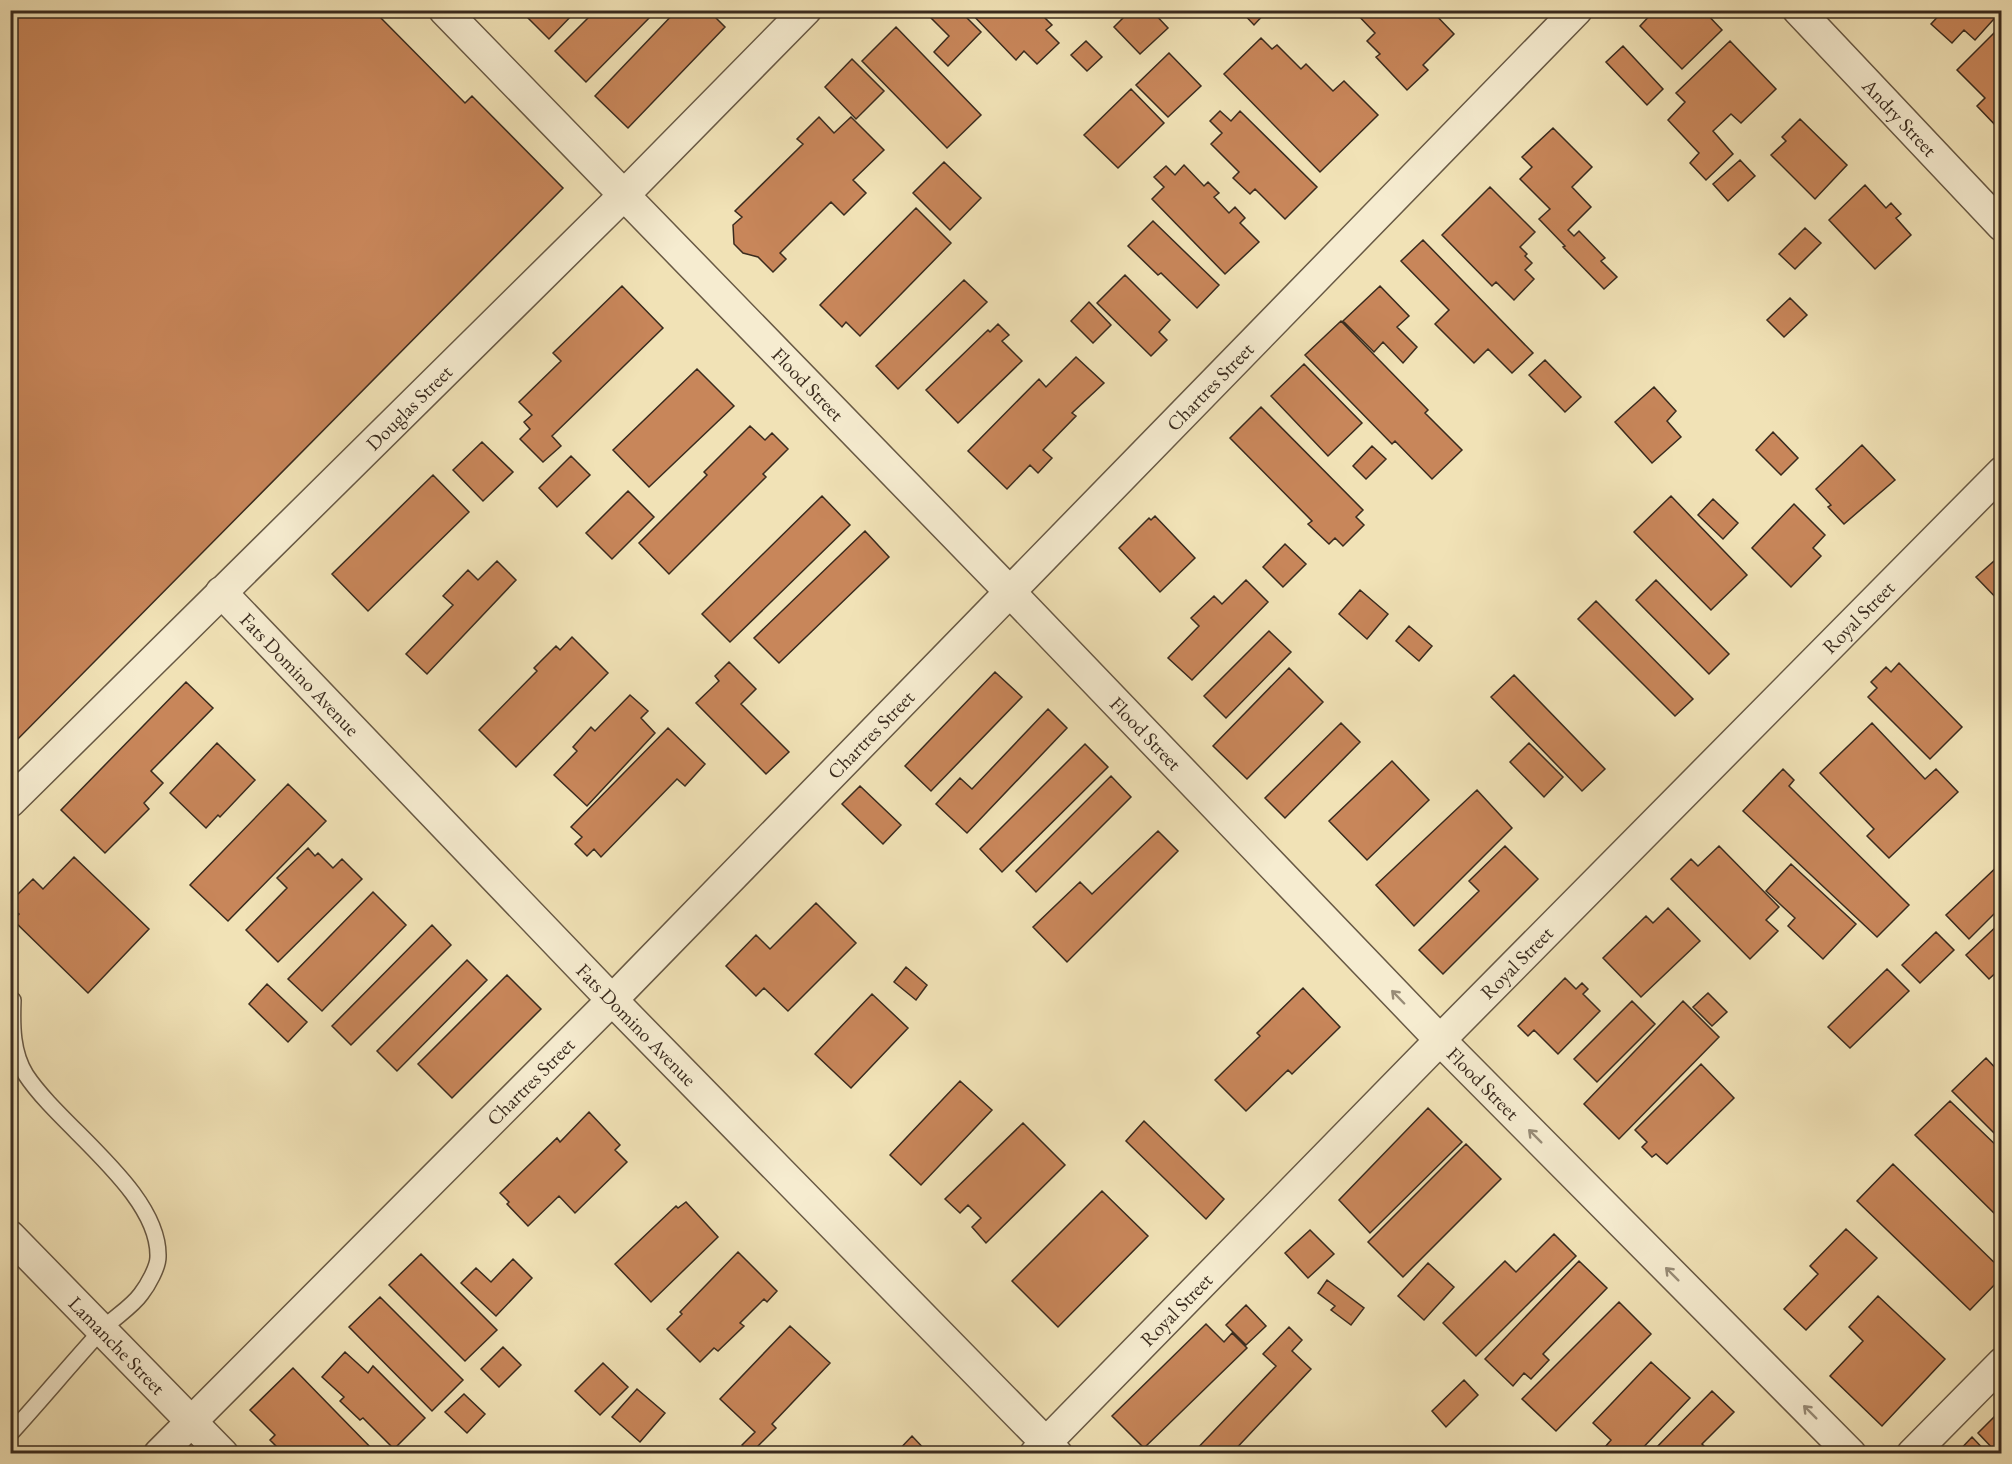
<svg xmlns="http://www.w3.org/2000/svg" width="2012" height="1464" viewBox="0 0 2012 1464" font-family="'EB Garamond',serif">
	<style>
		.building { fill: #c8865a; stroke: #3a2b1e; stroke-width: 1.5 }
		.lines { fill: none; stroke-linecap: round; stroke-linejoin: round }
		.service-casing { stroke: #685944; stroke-width: 18 }
		.minor-casing { stroke: #685944; stroke-width: 33 }
		.service { stroke: #f6ecd0; stroke-width: 15 }
		.minor { stroke: #f6ecd0; stroke-width: 30 }
		.oneway { stroke: #988c77 }
		.labels { text-anchor: middle; stroke-width: 5; stroke-linejoin: round; paint-order: stroke }
		.street-label { font-size: 20px; fill: #3a2b1e; stroke: #f6ecd0 }
	</style>
	<rect width="100%" height="100%" fill="#f1e2b6"/>
	<filter id="stains"><feTurbulence type="fractalNoise" baseFrequency=".00333" numOctaves="4"/><feColorMatrix values="0 0 0 0 .2 0 0 0 0 .09 0 0 0 0 .02 0 0 0 .5 -.17"/></filter>
	<radialGradient id="worn" r=".72"><stop offset=".6" stop-color="#630" stop-opacity="0"/><stop offset="1" stop-color="#630" stop-opacity=".3"/></radialGradient>
	<path class="building" d="M10,10H373L465,103L472,96L563,188L10,747Z
		M520,10H577L549,39Z
		M596,10H657L586,82L555,51Z
		M677,10H723L716,18L725,27L628,128L595,96Z
		M923,10H959L981,32L948,66L934,52L949,36Z
		M968,10H1037L1052,25L1046,30L1059,43L1037,64L1024,51L1016,60Z
		M1131,10H1151L1168,28L1140,54L1114,27Z
		M1240,10H1268L1254,25Z
		M1353,10H1431L1454,34L1423,65L1428,70L1407,90L1376,57L1380,54L1367,41L1375,33Z
		M1655,10H1703L1722,30L1682,69L1640,26Z
		M2002,10L1975,40L1964,30L1952,43L1931,24L1944,10Z
		M2002,25V125L1998,128L1977,106L1985,98L1957,70Z
		M896,27L981,115L947,148L862,61Z
		M1261,38L1272,49L1277,45L1301,69L1306,64L1333,91L1344,81L1378,115L1320,172L1224,74Z
		M1086,41L1102,57L1087,71L1071,55Z
		M1730,41L1776,89L1741,123L1731,114L1713,131L1733,154L1706,180L1690,163L1699,153L1668,120L1685,102L1676,93Z
		M1623,46L1663,89L1647,105L1606,62Z
		M1169,53L1201,86L1168,117L1136,85Z
		M852,59L884,91L856,119L825,87Z
		M1131,89L1164,123L1118,168L1084,135Z
		M1220,111L1231,121L1240,111L1317,187L1285,219L1255,189L1250,194L1233,178L1239,172L1211,144L1222,133L1210,121Z
		M819,117L834,133L851,117L884,150L853,180L866,193L844,215L831,202L780,253L786,259L773,272L758,257L743,253L734,244L733,225L742,217L735,211L803,144L797,139Z
		M1800,119L1847,165L1815,199L1771,155L1786,141L1782,137Z
		M1553,128L1592,167L1572,187L1591,207L1568,230L1574,236L1579,231L1605,258L1601,261L1617,277L1604,289L1563,247L1565,246L1539,219L1550,209L1520,179L1532,167L1522,157Z
		M1740,160L1755,176L1728,201L1713,184Z
		M944,162L981,198L950,230L913,193Z
		M1184,165L1204,186L1208,182L1219,193L1214,197L1229,213L1235,207L1245,218L1240,223L1259,242L1225,274L1152,199L1164,187L1154,177L1166,166L1175,175Z
		M1865,185L1886,208L1891,203L1901,214L1896,218L1911,235L1875,269L1829,220Z
		M1490,187L1535,232L1520,247L1527,254L1525,256L1532,263L1525,270L1534,279L1514,300L1496,282L1492,286L1442,235Z
		M916,208L951,243L860,336L846,322L842,327L820,305Z
		M1153,221L1219,285L1197,308L1161,273L1158,275L1128,246Z
		M1805,228L1821,243L1795,269L1779,254Z
		M1423,240L1533,353L1512,373L1488,349L1474,363L1435,324L1449,310L1401,261Z
		M1125,275L1170,320L1159,332L1167,340L1151,356L1097,303Z
		M964,280L987,302L898,389L876,366Z
		M622,286L663,328L552,436L561,446L543,462L520,439L530,429L524,422L532,415L519,402L561,361L553,353Z
		M1380,286L1409,316L1397,327L1417,347L1403,363L1383,342L1374,352L1343,321Z
		M1790,298L1807,315L1784,337L1767,320Z
		M1089,302L1111,325L1093,343L1071,321Z
		M1341,321L1428,410L1425,413L1462,450L1432,479L1395,441L1392,444L1305,355Z
		M998,324L1009,335L1002,341L1022,361L958,423L926,390L988,330L990,332Z
		M1076,357L1104,383L1072,413L1076,416L1043,450L1052,458L1038,473L1030,465L1007,489L968,451L1039,379L1046,387Z
		M1545,360L1581,397L1565,412L1529,375Z
		M1304,364L1362,423L1328,456L1271,396Z
		M697,369L734,406L649,487L613,450Z
		M1654,387L1676,411L1667,421L1681,437L1652,463L1615,422Z
		M1261,407L1363,510L1356,517L1364,525L1343,546L1335,538L1329,544L1308,524L1312,521L1230,438Z
		M750,426L765,440L772,433L788,449L763,474L766,477L669,574L639,543L707,475L704,472Z
		M1773,432L1798,458L1781,475L1756,450Z
		M482,442L513,472L483,501L453,470Z
		M1862,445L1895,480L1844,524L1828,507L1831,505L1816,489Z
		M1372,446L1386,459L1366,479L1353,466Z
		M571,456L590,475L557,507L539,488Z
		M433,475L469,512L368,611L332,574Z
		M628,491L654,517L612,559L586,533Z
		M822,496L850,525L730,642L702,614Z
		M1671,496L1747,575L1711,610L1634,532Z
		M1713,499L1738,523L1723,539L1698,515Z
		M1794,504L1825,535L1813,548L1821,556L1791,587L1752,548Z
		M1155,516L1195,558L1160,592L1119,548L1149,518L1151,520Z
		M865,531L889,557L779,663L754,638Z
		M1285,544L1306,564L1283,587L1263,567Z
		M2002,554V604L1976,577Z
		M497,561L516,580L427,674L406,654L453,605L443,596L468,570L478,580Z
		M1246,580L1268,602L1192,680L1168,658L1199,626L1191,618L1214,596L1222,604Z
		M1656,580L1729,654L1709,674L1636,600Z
		M1360,590L1388,614L1367,639L1339,614Z
		M1596,601L1693,699L1675,716L1578,619Z
		M1409,626L1432,646L1419,661L1396,641Z
		M1269,631L1291,652L1226,718L1204,696Z
		M572,637L608,673L516,767L479,730L537,671L534,668L556,646L560,650Z
		M729,662L756,689L741,704L789,752L766,774L696,703L719,681L715,676Z
		M1899,663L1962,727L1930,759L1868,697L1877,688L1871,682L1886,667L1891,672Z
		M1289,668L1323,702L1247,779L1213,746Z
		M995,672L1022,697L931,791L905,766Z
		M1514,675L1605,769L1582,791L1491,697Z
		M186,682L213,708L151,771L163,783L144,803L149,809L105,853L61,810Z
		M630,695L648,711L641,718L655,733L587,806L554,775L577,751L573,747L591,727L595,731Z
		M1048,709L1067,728L967,833L936,804L960,778L972,789Z
		M1341,723L1360,742L1285,818L1265,798Z
		M1872,723L1925,779L1936,769L1958,792L1889,858L1867,836L1874,829L1820,773Z
		M668,728L705,764L685,786L677,779L601,857L594,849L587,856L575,844L582,837L571,827Z
		M217,743L255,780L220,817L218,815L206,828L170,793Z
		M1529,743L1563,777L1544,797L1510,762Z
		M1085,744L1108,767L1002,872L980,849Z
		M1392,761L1429,800L1367,860L1329,821Z
		M1783,769L1794,780L1789,786L1909,905L1877,937L1743,811Z
		M1111,776L1131,797L1036,892L1016,871Z
		M288,784L326,821L228,921L190,885Z
		M860,786L901,825L883,844L842,804Z
		M1477,790L1512,828L1414,926L1376,885Z
		M1158,831L1178,851L1067,962L1033,927L1080,882L1092,894Z
		M1505,846L1538,879L1443,974L1419,950L1479,891L1469,881Z
		M1719,846L1779,907L1766,920L1778,931L1750,959L1671,879L1691,859L1698,866Z
		M308,848L315,856L318,853L333,868L342,859L362,879L278,962L246,930L287,888L277,878Z
		M74,857L149,929L88,993L13,920L19,914L10,907V902L33,879L43,889Z
		M2002,862V906L1969,939L1946,915Z
		M1791,864L1856,924L1823,959L1788,926L1795,918L1766,891Z
		M373,892L406,925L322,1011L288,979Z
		M816,903L856,943L788,1011L764,988L756,996L726,966L756,935L770,949Z
		M1668,908L1700,941L1641,997L1603,958L1646,916L1653,923Z
		M2002,921V967L1989,979L1966,955Z
		M432,925L451,945L351,1045L332,1026Z
		M1936,932L1954,950L1920,983L1902,965Z
		M467,960L487,980L397,1071L377,1051Z
		M906,967L927,985L916,1000L894,982Z
		M1887,969L1909,991L1850,1048L1828,1027Z
		M507,975L541,1009L452,1098L418,1064Z
		M1565,978L1576,989L1582,983L1588,989L1583,994L1600,1011L1558,1054L1534,1030L1528,1036L1518,1026Z
		M267,984L307,1022L288,1042L249,1004Z
		M1303,988L1340,1027L1292,1074L1288,1070L1246,1111L1215,1080L1260,1036L1257,1033Z
		M1708,993L1727,1012L1712,1026L1693,1007Z
		M872,994L908,1028L851,1088L815,1054Z
		M1632,1001L1655,1024L1597,1082L1574,1059Z
		M1683,1001L1719,1037L1619,1139L1584,1104Z
		M1986,1058L2002,1075V1141L1952,1091Z
		M1701,1064L1734,1098L1667,1164L1656,1154L1652,1157L1642,1147L1647,1142L1635,1130Z
		M960,1081L992,1110L921,1185L890,1155Z
		M1950,1101L2002,1151V1221L1915,1135Z
		M1428,1108L1462,1142L1370,1233L1339,1200Z
		M589,1112L620,1145L615,1150L627,1162L575,1213L559,1196L528,1226L507,1204L509,1202L500,1193L557,1138L560,1142Z
		M1144,1121L1224,1199L1206,1219L1126,1141Z
		M1023,1123L1065,1165L986,1243L972,1227L981,1218L968,1205L960,1213L945,1199Z
		M1466,1144L1501,1179L1403,1277L1368,1242Z
		M1893,1164L2002,1270V1277L1970,1310L1857,1201Z
		M1102,1191L1148,1236L1058,1327L1012,1281Z
		M686,1202L718,1237L651,1302L615,1264L676,1206L678,1208Z
		M1846,1229L1877,1258L1806,1330L1784,1309L1818,1274L1810,1266Z
		M1310,1230L1334,1254L1308,1278L1285,1253Z
		M1554,1234L1576,1256L1476,1356L1443,1323L1505,1261L1516,1272Z
		M738,1252L777,1291L767,1302L764,1299L740,1323L744,1326L718,1351L714,1348L700,1362L667,1329L682,1314L680,1312Z
		M421,1254L497,1330L465,1361L389,1285Z
		M513,1259L532,1278L496,1316L461,1283L476,1268L491,1282Z
		M1579,1261L1607,1288L1543,1354L1549,1360L1531,1379L1524,1373L1513,1386L1485,1359Z
		M1428,1263L1454,1287L1424,1320L1398,1296Z
		M1327,1280L1364,1308L1351,1325L1331,1310L1335,1306L1318,1293Z
		M1878,1296L1945,1359L1882,1426L1830,1376L1863,1341L1849,1327Z
		M380,1297L463,1380L432,1411L349,1327Z
		M1619,1302L1651,1334L1556,1431L1522,1399Z
		M1246,1305L1266,1326L1246,1345L1226,1325Z
		M1206,1324L1224,1342L1232,1333L1247,1348L1144,1448L1112,1416Z
		M790,1326L830,1363L772,1424L776,1428L750,1454L742,1445L755,1432L720,1399Z
		M1289,1327L1302,1340L1292,1351L1311,1369L1231,1454H1192L1276,1366L1263,1354Z
		M503,1347L521,1365L499,1387L481,1369Z
		M345,1352L368,1373L373,1366L425,1418L394,1449L363,1418L360,1420L340,1401L344,1397L322,1377Z
		M1651,1362L1690,1398L1637,1454H1599L1611,1440L1593,1423Z
		M603,1363L628,1387L600,1415L575,1391Z
		M293,1368L377,1454H284L270,1440L275,1435L250,1410Z
		M1464,1380L1478,1395L1446,1427L1432,1411Z
		M637,1389L665,1413L640,1442L612,1417Z
		M1712,1391L1734,1412L1702,1444L1712,1454H1650Z
		M464,1394L485,1414L467,1433L445,1412Z
		M2002,1409V1454H1998L1978,1433Z
		M912,1436L929,1454H895Z
		M1972,1437L1988,1454H1956Z"/>
	<g class="lines">
		<defs>
			<path id="service" d="M10,1434C41,1400 70,1365 101,1331C113,1318 131,1308 141,1294C148,1285 158,1267 158,1257C160,1192 60,1127 26,1075C12,1053 12,1026 13,1000"/>
			<g id="minor">
				<path id="s1" d="M444,10L1010,592L1440,1040L1851,1454"/>
				<path id="s2" d="M1798,10L2002,226"/>
				<path id="s3" d="M221,592L612,1000L1057,1454"/>
				<path id="s4" d="M10,802L624,195L806,10"/>
				<path id="s5" d="M10,1236L223,1454"/>
				<path id="s6" d="M159,1454L612,1000L1577,10"/>
				<path id="s7" d="M1035,1454L1440,1040L2002,472"/>
				<path d="M1912,1454L2002,1363"/>
			</g>
		</defs>
		<use href="#service" class="service-casing"/>
		<use href="#minor" class="minor-casing"/>
		<use href="#service" class="service"/>
		<use href="#minor" class="minor"/>
	</g>
	<defs><path id="oneway-shaft" d="M-6 0H5M1.5-3L5.5 0L1.5 3" fill="none" stroke-width="1.6" stroke-linecap="round" stroke-linejoin="round" transform="scale(1.5)"/></defs>
	<g class="oneway">
		<use href="#oneway-shaft" transform="translate(1398 997) rotate(-134)"/>
		<use href="#oneway-shaft" transform="translate(1535 1136) rotate(-135)"/>
		<use href="#oneway-shaft" transform="translate(1672 1274) rotate(-135)"/>
		<use href="#oneway-shaft" transform="translate(1810 1412) rotate(-135)"/>
	</g>
	<g class="labels">
		<g class="street-label">
			<text dy="7" stroke="none"><textPath href="#s2" startOffset="148">Andry Street</textPath></text>
			<text dy="7" stroke="none"><textPath href="#s1" startOffset="522">Flood Street</textPath></text>
			<text dy="7" stroke="none"><textPath href="#s6" startOffset="1498">Chartres Street</textPath></text>
			<text dy="7" stroke="none"><textPath href="#s4" startOffset="561">Douglas Street</textPath></text>
			<text dy="7" stroke="none"><textPath href="#s7" startOffset="1174">Royal Street</textPath></text>
			<text dy="7" stroke="none"><textPath href="#s3" startOffset="114">Fats Domino Avenue</textPath></text>
			<text dy="7" stroke="none"><textPath href="#s6" startOffset="1012">Chartres Street</textPath></text>
			<text dy="7" stroke="none"><textPath href="#s1" startOffset="1008">Flood Street</textPath></text>
			<text dy="7" stroke="none"><textPath href="#s7" startOffset="688">Royal Street</textPath></text>
			<text dy="7" stroke="none"><textPath href="#s3" startOffset="600">Fats Domino Avenue</textPath></text>
			<text dy="7" stroke="none"><textPath href="#s6" startOffset="526">Chartres Street</textPath></text>
			<text dy="7" stroke="none"><textPath href="#s1" startOffset="1494">Flood Street</textPath></text>
			<text dy="7" stroke="none"><textPath href="#s7" startOffset="202">Royal Street</textPath></text>
			<text dy="7" stroke="none"><textPath href="#s5" startOffset="153">Lamanche Street</textPath></text>
		</g>
	</g>
	<rect width="2012" height="1464" fill="none" stroke="#f1e2b6" stroke-width="36"/>
	<rect x="12" y="12" width="1988" height="1440" fill="none" stroke="#3a2b1e" stroke-width="3"/>
	<rect x="18" y="18" width="1976" height="1428" fill="none" stroke="#3a2b1e" stroke-width="1.5"/>
	<rect width="100%" height="100%" filter="url(#stains)"/>
	<rect width="100%" height="100%" fill="url(#worn)"/>
</svg>
